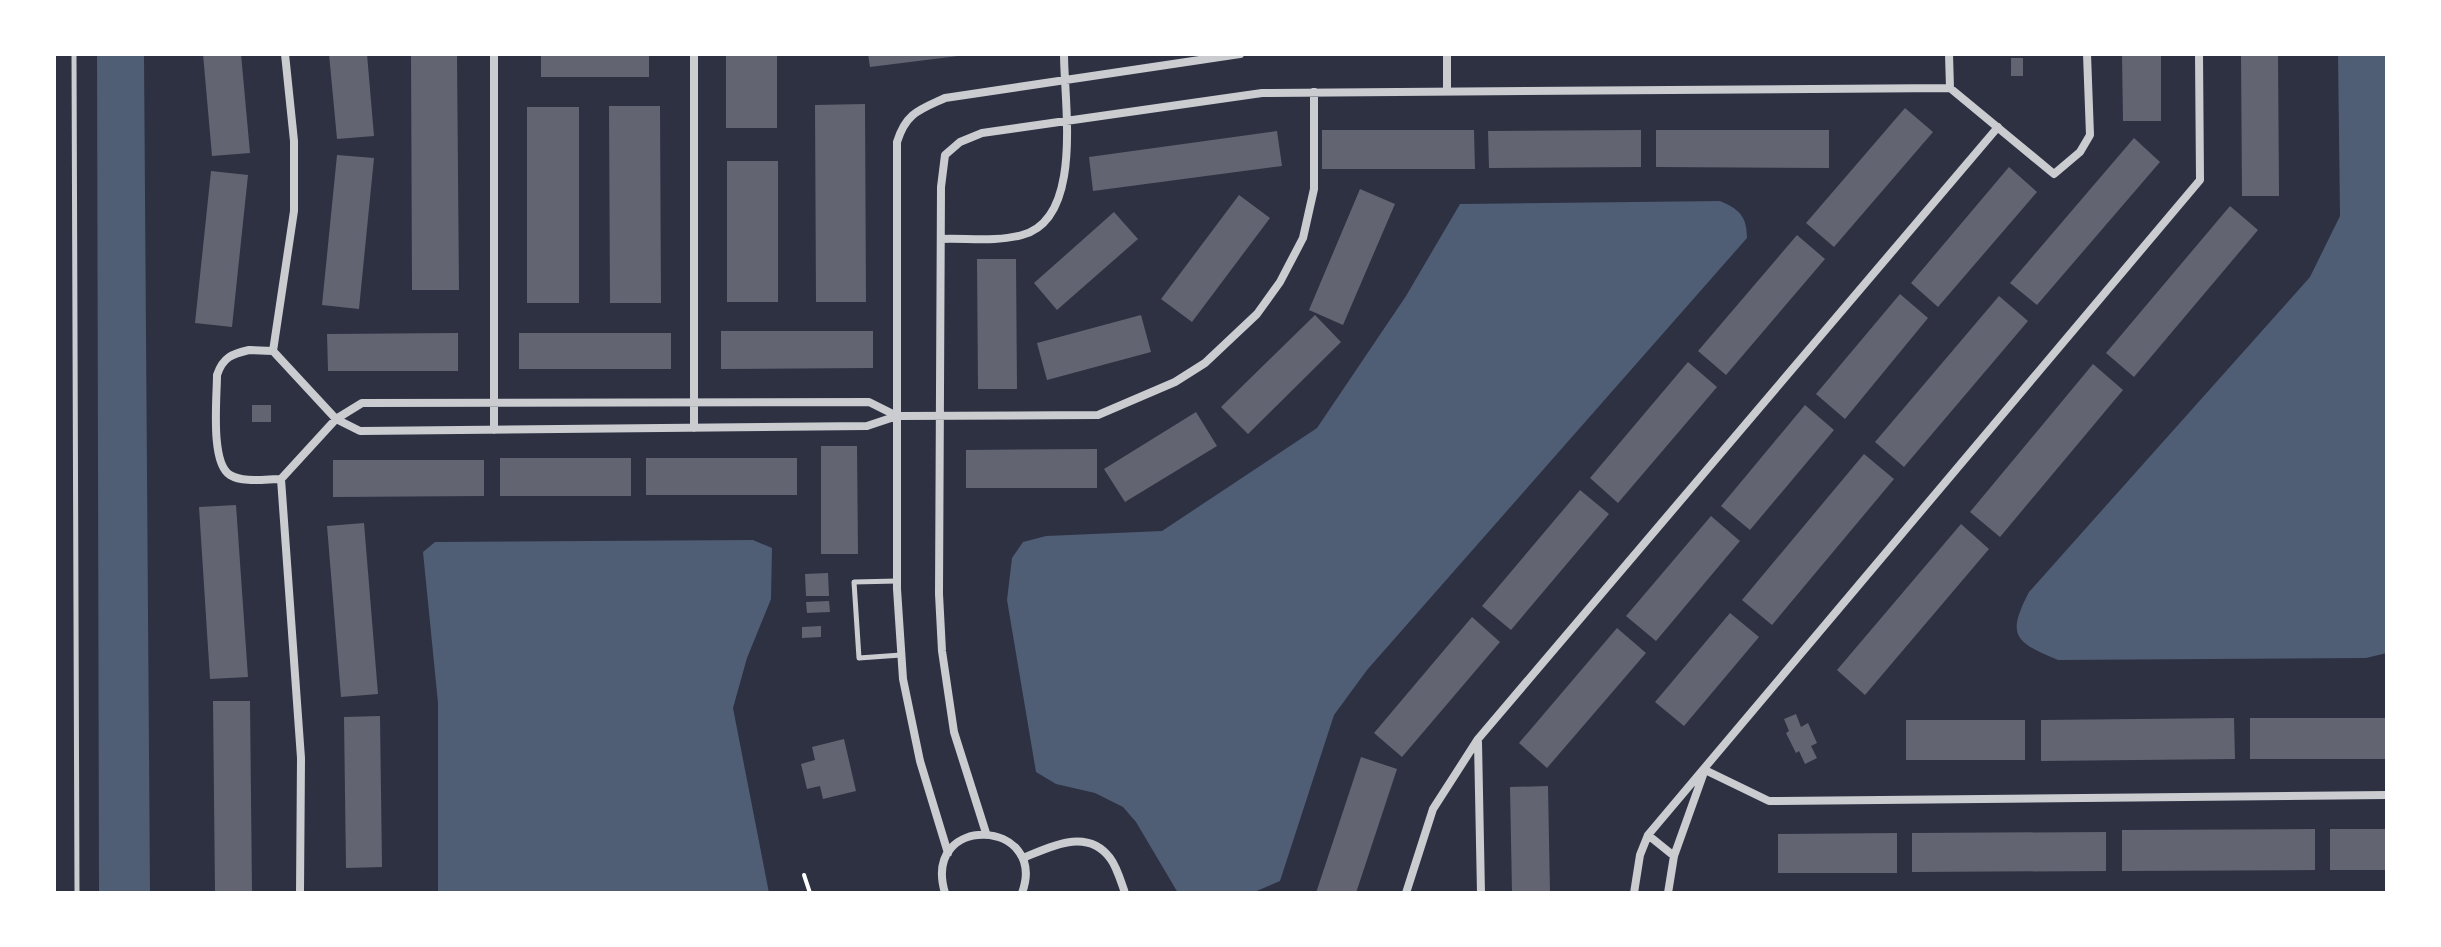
<svg xmlns="http://www.w3.org/2000/svg" width="2441" height="947" viewBox="0 0 2441 947" font-family="Helvetica,sans-serif">
	<style>
		.water { fill: #4f5d75 }
		.building { fill: #626471 }
		.lines { fill: none; stroke-linecap: round; stroke-linejoin: round }
		.path { stroke: #fff; stroke-width: 4 }
		.service { stroke: #caccd0; stroke-width: 5 }
		.minor { stroke: #caccd0; stroke-width: 8 }
	</style>
	<rect width="100%" height="100%" fill="#2d3142"/>
	<path class="water" d="M97,54H144L150,893H99Z
		M2338,54H2387V653L2366,658L2058,660C2015,642 2006,636 2029,592L2310,277L2340,216Z
		M1720,201C1739,209 1747,216 1747,238L1367,670L1334,715L1280,881L1252,893H1178L1136,822L1123,807L1095,793L1056,784L1036,772L1007,600L1012,558L1023,542L1046,536L1162,531L1317,428L1406,296L1460,204Z
		M753,540L772,548L771,599L747,658L733,708L769,893H438V703L423,552L435,542Z"/>
	<path class="building" d="M203,54H241L250,153L212,156Z
		M329,54H367L374,136L337,139Z
		M411,54H457L459,290H412Z
		M541,54H649V77H541Z
		M726,54H777V128H726Z
		M868,54H958V56L870,67Z
		M2122,54H2161V121H2123Z
		M2241,54H2278L2279,196H2242Z
		M2011,58H2023V76H2011Z
		M865,104L866,302H816L815,105Z
		M609,106H660L661,303H610Z
		M527,107H579V303H527Z
		M1905,108L1933,132L1834,247L1806,223Z
		M1322,130H1474L1475,169H1322Z
		M1641,130V167L1489,168L1488,131Z
		M1656,130H1829V168L1656,167Z
		M1277,131L1282,166L1093,191L1089,157Z
		M2134,138L2160,162L2037,305L2010,283Z
		M337,155L374,158L359,309L322,305Z
		M727,161H778V302H727Z
		M2009,167L2037,192L1938,307L1911,283Z
		M211,171L248,175L232,327L195,323Z
		M1360,189L1395,204L1343,325L1309,310Z
		M1239,195L1270,218L1192,322L1161,299Z
		M2230,206L2258,230L2134,377L2106,353Z
		M1114,212L1138,239L1057,310L1034,283Z
		M1797,235L1825,259L1726,375L1698,351Z
		M977,259H1016L1017,389H978Z
		M1900,294L1928,318L1845,419L1816,394Z
		M1999,296L2028,321L1904,467L1875,442Z
		M1141,315L1151,352L1047,380L1037,343Z
		M1315,315L1341,342L1248,434L1221,407Z
		M721,331H873V368L721,369Z
		M458,333V371H328L327,334Z
		M519,333H671V369H519Z
		M1688,362L1717,387L1618,503L1590,478Z
		M2093,364L2123,390L2000,537L1970,512Z
		M252,405H271V422H252Z
		M1805,405L1834,430L1750,530L1721,506Z
		M1196,412L1217,446L1125,502L1104,469Z
		M821,446H857L858,554H821Z
		M1097,449V488H966V450Z
		M1864,454L1894,479L1772,625L1742,600Z
		M500,458H631V496H500Z
		M646,458H797V495H646Z
		M333,460H484V496L333,497Z
		M1580,490L1609,514L1511,630L1482,606Z
		M236,505L248,677L210,679L199,507Z
		M1711,516L1740,541L1656,641L1626,616Z
		M364,523L378,694L341,697L327,526Z
		M1961,524L1989,549L1865,695L1837,670Z
		M828,573L829,596H806L805,574Z
		M829,601L830,612L807,613L806,602Z
		M1730,613L1759,637L1684,726L1655,702Z
		M1472,617L1500,642L1402,757L1374,733Z
		M821,626V637L802,638V627Z
		M1617,628L1646,653L1547,768L1519,743Z
		M213,701H250L252,891L215,892Z
		M1796,714L1801,727L1808,723L1817,743L1811,746L1817,758L1805,764L1799,751L1796,753L1786,733L1789,731L1784,719Z
		M380,716L382,867L346,868L344,717Z
		M2234,718L2235,759L2041,761V720Z
		M2250,718H2387V759H2250Z
		M1906,720H2025V760H1906Z
		M844,739L856,791L823,799L820,786L807,789L801,764L815,760L812,747Z
		M1361,757L1397,769L1356,893H1316Z
		M1548,786L1550,893H1512L1510,787Z
		M2315,829V870L2122,871V830Z
		M2330,829H2387V870H2330Z
		M2106,832V871L1912,872V833Z
		M1897,833V873H1778V834Z"/>
	<g class="lines">
		<path class="path" d="M804,875L810,893"/>
		<path class="service" d="M74,54L77,893
			M897,581L854,582L859,658L901,655"/>
		<path class="minor" d="M494,54V430
			M694,54V428
			M1447,54V91
			M1949,54L1950,88
			M941,239C967,238 997,242 1022,235C1084,219 1064,103 1064,54
			M249,350L273,351L336,419L281,479C266,479 243,483 230,475C210,463 217,397 217,375C223,357 232,354 249,350Z
			M273,351L294,211V141L285,54
			M897,416L869,402L362,403L336,419L360,431L867,426L897,416L1098,415L1175,382L1205,363L1257,314L1280,282L1303,238L1314,189V92
			M281,479L301,758L300,893
			M1478,742L1481,893
			M1705,770L1769,801L2387,795
			M986,833L954,732L942,651L939,594L941,187L945,155L960,142L982,133L1262,93L1950,88L2054,174L2080,152L2090,135L2087,54
			M1648,835L1674,856
			M948,853L920,761L903,679L897,589V142C906,113 919,110 945,98L1240,54
			M1023,858C1050,847 1087,827 1110,858C1117,867 1121,882 1125,893
			M945,893C921,812 1049,819 1022,893
			M1406,893L1433,809L1478,739L1998,127
			M1634,893L1640,855L1648,835L2200,180L2199,54
			M1668,893L1674,856L1703,775"/>
	</g>
	<rect width="2441" height="947" fill="none" stroke="#ffffff" stroke-width="112"/>
</svg>
